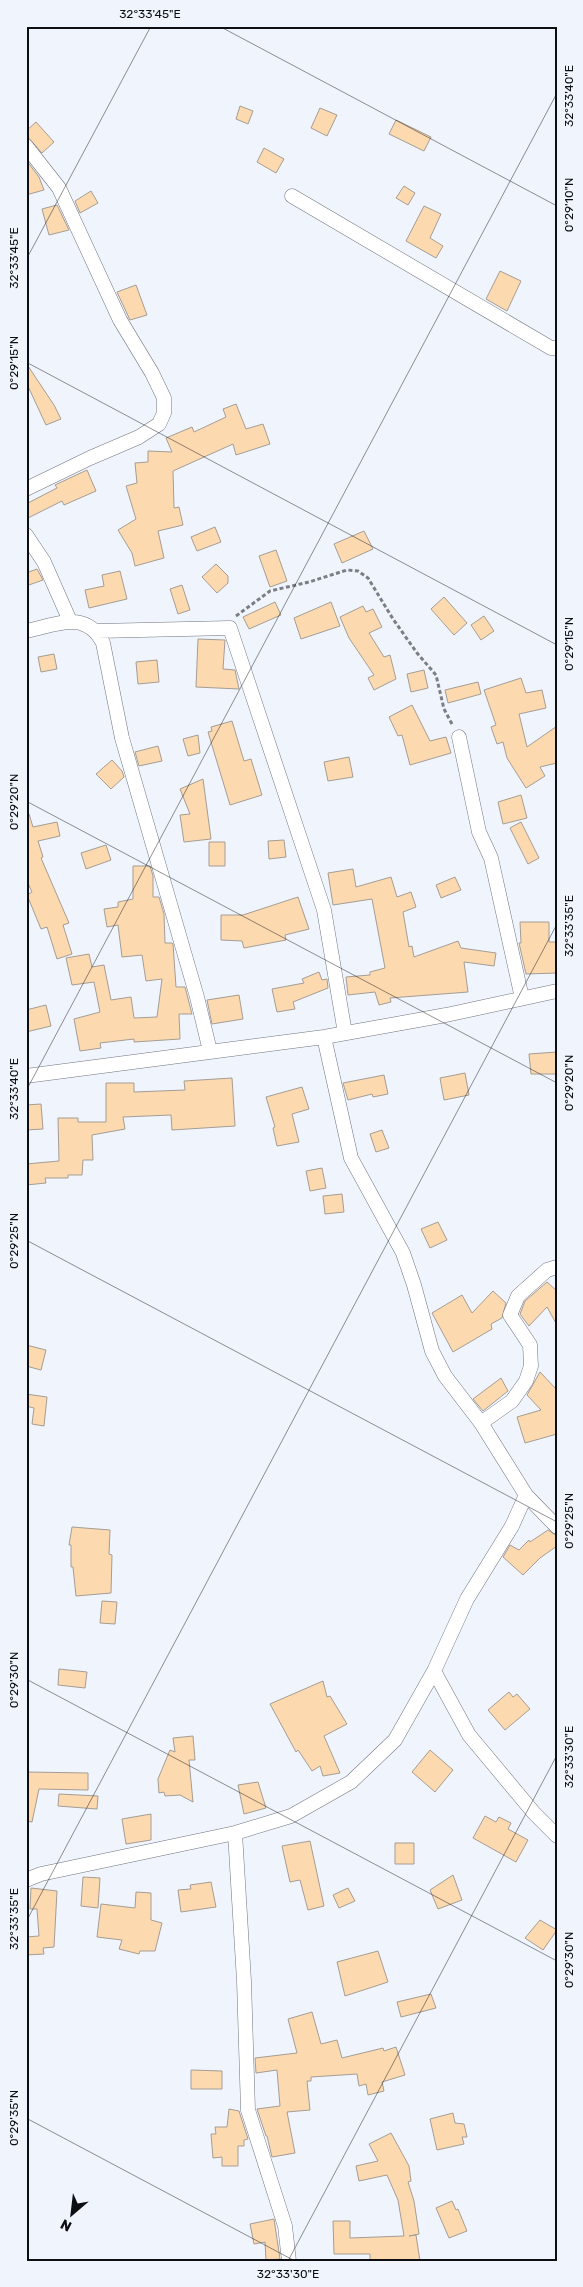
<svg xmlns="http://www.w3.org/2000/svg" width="583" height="2287" viewBox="0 0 583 2287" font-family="Rubik,sans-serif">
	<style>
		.building { fill: #fdd9af; stroke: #a59d94 }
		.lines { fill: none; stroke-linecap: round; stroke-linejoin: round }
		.minor-casing { stroke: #70757f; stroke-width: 15 }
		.path { stroke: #7b7f85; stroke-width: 3; stroke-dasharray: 4 2.5; stroke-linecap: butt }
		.minor { stroke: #fff; stroke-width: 14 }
		.ticks { fill: none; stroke: #0c0e12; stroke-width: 1; stroke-opacity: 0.45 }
		.neatline { fill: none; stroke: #0c0e12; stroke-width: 2 }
		.ticks-label { font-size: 12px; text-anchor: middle; fill: #0c0e12 }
	</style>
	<rect width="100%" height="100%" fill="#eff4fd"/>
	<path class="building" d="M240,106L253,111L248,124L236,119Z
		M320,108L337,115L327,136L311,128Z
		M396,120L431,137L424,151L389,134Z
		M36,122L54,142L42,153L26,135V131Z
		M264,148L284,159L276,173L257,162Z
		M26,160L39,177L44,190L26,195Z
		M404,186L415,193L408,205L396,198Z
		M91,191L98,203L80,213L75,201Z
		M57,205L69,230L49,235L42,209Z
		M424,206L441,214L430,238L443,246L436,258L406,241Z
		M500,271L521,281L507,311L486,299Z
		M136,285L147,315L130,320L117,292Z
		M26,366H28L54,405L61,419L46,425L26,382Z
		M236,404L246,429L263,424L270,444L236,455L233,444L173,471L174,508L179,507L183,525L158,531L164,558L135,566L132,553L118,530L136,519L126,486L137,483L135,463L148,462V451L172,452L166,438L192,427L194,432L226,417L223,409Z
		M87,470L96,491L64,505L62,501L26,519V504L57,488L55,485Z
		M215,527L221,542L197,551L191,537Z
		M364,531L373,549L342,563L334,544Z
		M276,550L287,581L270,587L259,556Z
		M216,564L228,576V583L217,593L202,577Z
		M37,569L43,580L26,586V573Z
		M120,571L127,599L89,608L85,590L104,586L102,575Z
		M182,585L190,610L178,614L170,589Z
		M444,597L467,623L454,635L431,609Z
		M275,602L281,615L249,629L243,617Z
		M331,602L340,626L301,639L294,618Z
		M363,606L366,612L373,609L382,627L369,633L384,657L390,655L396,679L374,690L368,678L374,675L349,638L340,617Z
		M484,616L494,631L481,640L471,625Z
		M198,639L225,640L223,669L235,670L239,689L196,687Z
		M54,654L57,669L41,672L38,657Z
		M157,660L159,682L138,684L136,662Z
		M424,670L428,688L411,692L407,674Z
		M521,678L526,693L542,690L546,708L519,714L527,747L557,726V763L540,767L545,776L526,788L507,758L503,742L497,744L491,727L496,725L484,690Z
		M478,682L481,694L448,703L445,690Z
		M412,705L430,741L446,737L451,753L410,765L402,735L398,736L389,717Z
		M232,721L244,761L251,759L262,795L230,805L208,732L212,731L211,727Z
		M198,735L200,753L188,756L183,739Z
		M158,746L162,761L139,766L135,752Z
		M349,757L353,777L328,781L324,762Z
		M112,760L122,771L124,777L111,789L96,774Z
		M203,779L211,839L184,842L180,815L190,814L180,789Z
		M521,795L527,818L503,824L498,802Z
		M29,814L33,827L57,822L60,836L38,841L43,857L41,858L69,923L63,925L72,954L57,959L47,927L41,929L27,895L32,892L26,879V815Z
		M521,822L539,858L528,864L510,828Z
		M284,840L286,857L269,859L268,841Z
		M209,842H225V866H209Z
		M106,845L111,860L86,869L81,853Z
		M133,866H150L153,876V897H159L164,914L165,943H172L173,944L176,987H185L192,1014H179L180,1039L134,1042V1039L100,1043L101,1048L80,1051L74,1019L100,1012L94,982L72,985L66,958L89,954L92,967L104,965L111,1000L131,997L134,1018L157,1017L162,979L146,981L142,955L122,957L118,925L107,927L104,909L118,907V902L133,899Z
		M353,869L356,887L391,877L397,897L411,892L416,907L403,912L409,947L412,946L414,957L458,941L461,948L496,953L494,966L464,962L468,992L390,998L391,1002L379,1005L375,992L348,995L346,977L370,975V972L385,968L372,899L333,905L328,873Z
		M455,877L461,890L441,898L436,885Z
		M298,897L309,929L285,935L286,940L244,948L242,941L221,940V915H243Z
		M520,922H549V942H556L557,973L526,974L519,943H521Z
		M319,972L322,980L327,979L328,988L293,1002L295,1009L277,1012L272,989L304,983L302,979Z
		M239,995L243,1019L212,1024L207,1000Z
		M46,1005L51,1026L26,1032V1010Z
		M557,1052V1074H531L529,1054Z
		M465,1073L469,1095L444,1100L440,1078Z
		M384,1075L388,1094L373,1097L372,1094L348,1100L343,1083Z
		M232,1078L235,1126L172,1130L171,1115L123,1117L125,1129L92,1135L93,1160H83L82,1175H68V1178H45L46,1183L26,1185V1164L59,1161L58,1118H78V1122H106V1083H134V1092L185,1090L184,1081Z
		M302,1087L309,1109L292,1114L299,1142L277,1146L273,1128L275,1127L266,1097Z
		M41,1104L43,1129L26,1130V1105Z
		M382,1130L389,1148L376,1152L370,1134Z
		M322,1168L326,1188L310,1191L306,1171Z
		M342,1194L344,1212L325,1214L323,1196Z
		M438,1222L447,1240L430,1248L421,1229Z
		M547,1282L557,1291V1325L547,1307L529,1326L520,1314L525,1301Z
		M493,1291L506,1303L502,1318L491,1324L492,1329L453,1352L432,1313L462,1295L472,1313Z
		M26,1345L46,1350L41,1370L26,1366Z
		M540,1372L557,1390V1434L525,1443L517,1417L541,1410L527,1395Z
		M501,1378L508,1391L483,1411L473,1399Z
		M26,1394L47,1397L44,1426L32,1424L34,1408L26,1406Z
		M72,1527L110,1530L109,1554L112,1555L111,1593L76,1596L73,1567H71V1545H69Z
		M548,1530L557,1536V1546L540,1558L523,1575L503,1557L510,1545L519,1550L529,1540L530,1542Z
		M102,1601L117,1602L115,1624L100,1623Z
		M59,1669L87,1672L85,1688L58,1685Z
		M323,1681L327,1697L330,1696L347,1724L324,1736L340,1773L323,1776L320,1766L312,1771L298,1750L296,1752L270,1704Z
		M509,1692L513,1697L517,1694L530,1709L505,1730L488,1710Z
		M193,1736L195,1760H189L193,1802L180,1795L165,1796L164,1792L159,1793L158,1779L170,1750L175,1752L173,1738Z
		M430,1750L453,1770L435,1792L412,1772Z
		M26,1772L88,1773V1790L39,1789L32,1822L26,1821Z
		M258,1782L266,1808L244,1814L238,1785Z
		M59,1794L98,1796L97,1809L58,1806Z
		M151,1814V1840L126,1844L122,1819Z
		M485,1816L496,1822L499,1817L511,1823L508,1829L528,1840L516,1862L473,1838Z
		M310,1841L324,1906L308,1910L300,1880L290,1882L282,1846Z
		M395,1843H414V1864H395Z
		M453,1875L462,1900L438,1909L430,1890Z
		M83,1877L100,1878L98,1908L81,1906Z
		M211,1882L216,1907L181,1912L178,1890L191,1889L190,1885Z
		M31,1888L57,1891L54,1947L43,1948L44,1954L26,1955V1937L39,1936L37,1909H30Z
		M348,1888L355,1901L339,1908L333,1895Z
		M136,1892L151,1893V1920L162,1923L155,1951H140L139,1954L119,1949L122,1940L97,1937L101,1904L135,1908Z
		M540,1920L557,1930L543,1950L525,1938Z
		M378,1951L388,1982L345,1996L337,1962Z
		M431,1994L436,2008L401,2017L397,2002Z
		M312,2012L321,2044L337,2040L342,2058L383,2048L384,2051L396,2047L405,2075L382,2082L384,2091L368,2095L366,2084L359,2086L357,2074L311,2077V2081H307L310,2110L287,2112L295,2153L272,2157L267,2136H266L257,2109L280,2106L277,2070L256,2073L255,2058L297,2053L288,2019Z
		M191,2070L222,2071V2089H191Z
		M229,2109L239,2111L248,2139L244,2140V2146H238V2166H222V2157L213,2158L211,2134H216L215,2127H227Z
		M453,2113L455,2123L464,2124L467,2137H462L464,2144L437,2150L430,2119Z
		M391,2133L409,2166L411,2181L408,2182L414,2201L419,2234L409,2236L416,2235L420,2261H370V2254H334L333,2221H350V2238L404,2236L398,2200L387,2175L359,2181L356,2166L378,2161L369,2144Z
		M452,2201L456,2210L458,2209L467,2231L449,2238L436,2208Z
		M274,2219L280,2259L266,2260L265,2242L254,2244L250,2224Z"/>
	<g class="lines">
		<defs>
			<path id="minor" d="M26,146L59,188L120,320L152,373L164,398V413L159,424L139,437L90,458L26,489
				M292,196L551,348H557
				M26,535L44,562L70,621
				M26,631C56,625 86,609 103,643L122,738L197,997L210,1051
				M97,631L230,628L324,910L345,1033
				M459,737L479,832L491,858L522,998
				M26,1076L324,1037L446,1015L557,991
				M481,1423L512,1401L526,1381L531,1366L530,1345L510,1315L518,1296L547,1270L557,1267
				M526,1495L557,1527
				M434,1671L469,1735L534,1813L557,1836
				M235,1833L244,1981L248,2110L285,2226L289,2261
				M26,1880L41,1874L235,1833L291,1816L351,1782L395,1740L434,1671L467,1599L512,1526L526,1495L481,1423L445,1376L432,1351L414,1285L403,1253L351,1158L324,1037"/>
		</defs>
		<use href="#minor" class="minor-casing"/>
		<path class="path" d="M236,616L270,591L309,582L347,570L358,571L368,578L393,619L417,653L436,675L444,709L453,726"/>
		<use href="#minor" class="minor"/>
	</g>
	<path class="ticks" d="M219,26L557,206M26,260L151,26M26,362L557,645M26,801L557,1083M26,1091L557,93M26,1240L557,1522M26,1679L557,1961M26,1922L557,924M26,2118L295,2261M288,2261L557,1755"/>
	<rect width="583" height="2287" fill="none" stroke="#eff4fd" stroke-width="55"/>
	<g transform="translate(72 2214) rotate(208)" stroke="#eff4fd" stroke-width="4" paint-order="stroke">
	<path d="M0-4L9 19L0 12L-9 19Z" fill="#0c0e12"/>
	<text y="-8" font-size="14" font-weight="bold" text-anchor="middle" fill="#0c0e12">N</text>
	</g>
	<rect x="28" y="28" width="528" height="2232" class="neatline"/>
	<g class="ticks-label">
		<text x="150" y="18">32°33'45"E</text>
		<text transform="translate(569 96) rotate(-90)" y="4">32°33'40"E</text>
		<text transform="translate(569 205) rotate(-90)" y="4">0°29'10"N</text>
		<text transform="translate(14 258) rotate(-90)" y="4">32°33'45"E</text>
		<text transform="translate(14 363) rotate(-90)" y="4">0°29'15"N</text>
		<text transform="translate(569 644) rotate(-90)" y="4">0°29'15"N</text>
		<text transform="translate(14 802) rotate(-90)" y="4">0°29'20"N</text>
		<text transform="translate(569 926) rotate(-90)" y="4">32°33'35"E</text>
		<text transform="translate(569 1083) rotate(-90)" y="4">0°29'20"N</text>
		<text transform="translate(14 1089) rotate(-90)" y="4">32°33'40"E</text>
		<text transform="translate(14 1241) rotate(-90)" y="4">0°29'25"N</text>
		<text transform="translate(569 1521) rotate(-90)" y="4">0°29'25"N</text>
		<text transform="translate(14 1680) rotate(-90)" y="4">0°29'30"N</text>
		<text transform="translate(569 1757) rotate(-90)" y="4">32°33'30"E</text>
		<text transform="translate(14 1919) rotate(-90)" y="4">32°33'35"E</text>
		<text transform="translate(569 1960) rotate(-90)" y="4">0°29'30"N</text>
		<text transform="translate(14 2118) rotate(-90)" y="4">0°29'35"N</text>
		<text x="288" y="2278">32°33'30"E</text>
	</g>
</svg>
